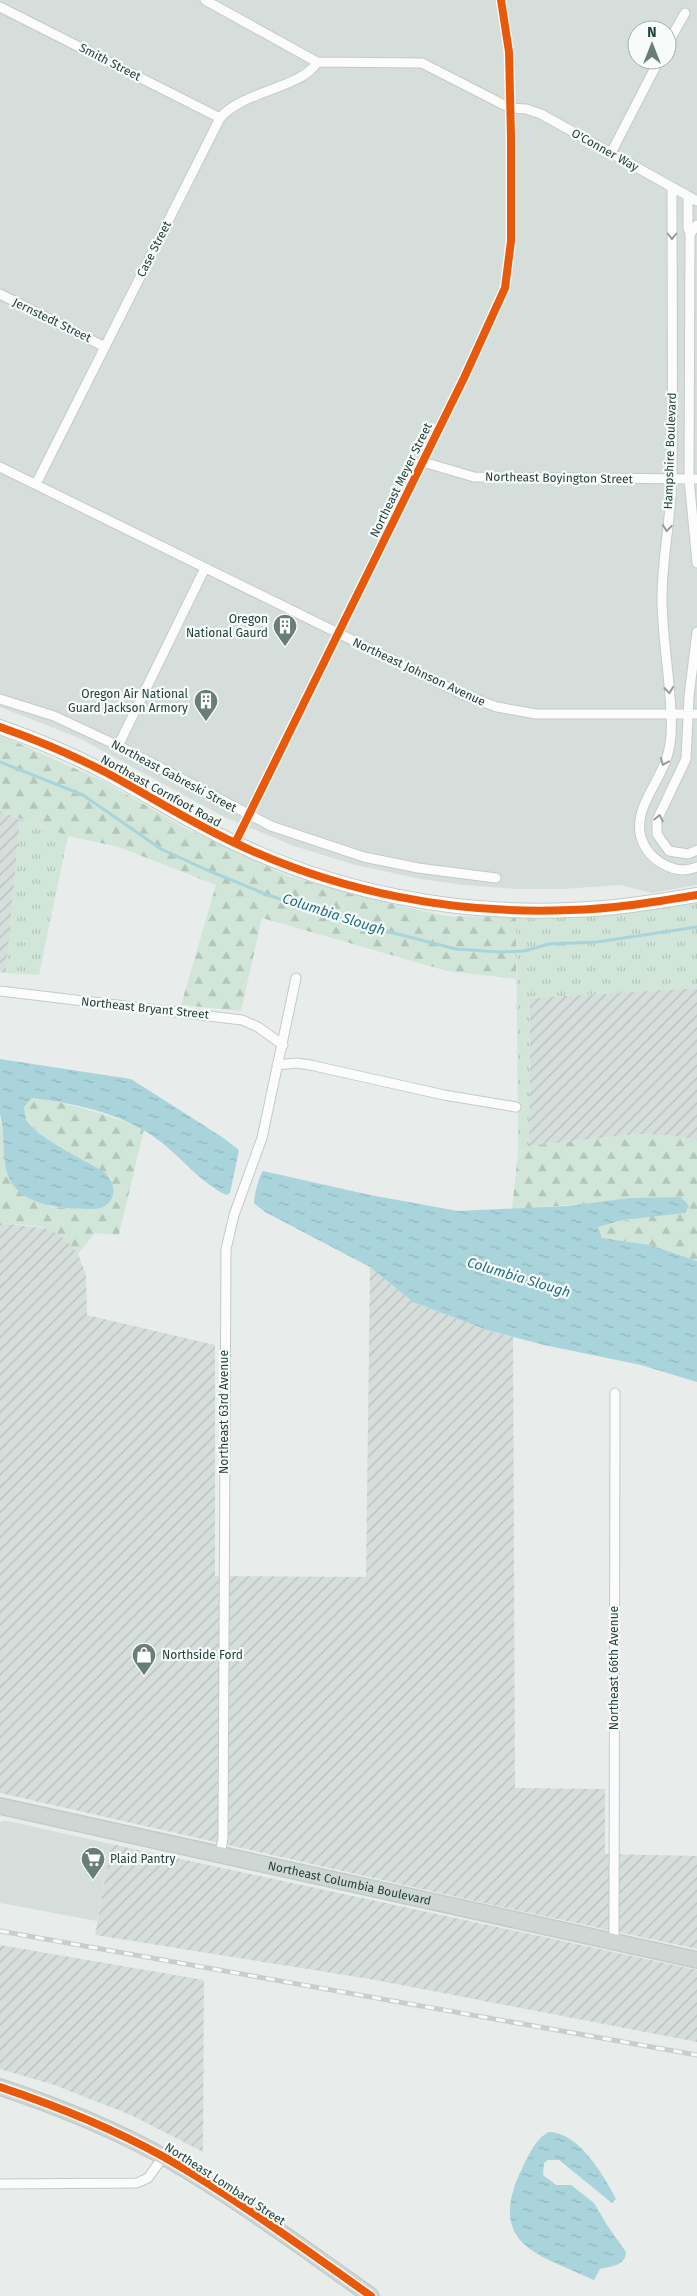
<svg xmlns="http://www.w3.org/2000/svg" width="697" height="2296" viewBox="0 0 697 2296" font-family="'Fira Sans',sans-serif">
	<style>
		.built { fill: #d6dedb; fill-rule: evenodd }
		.industrial { fill: url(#industrial-furrows) }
		.grass { fill: url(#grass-tufts) }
		.forest { fill: url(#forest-firs) }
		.water { fill: url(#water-ripples) }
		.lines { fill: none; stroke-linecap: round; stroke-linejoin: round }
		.stream { stroke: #a9d4db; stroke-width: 3 }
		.street-casing { stroke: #c5cac8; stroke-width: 11 }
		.secondary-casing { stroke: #c3cbc8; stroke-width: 16 }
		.primary-casing { stroke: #c3ccc9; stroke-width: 18 }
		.street { stroke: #fcfcfc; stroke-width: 9 }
		.secondary { stroke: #fcfcfc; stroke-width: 14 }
		.primary { stroke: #cfd7d5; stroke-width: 15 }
		.rail-casing { stroke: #c9cdcc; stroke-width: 5 }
		.rail { stroke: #f7fbf9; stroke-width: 3; stroke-dasharray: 9; stroke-linecap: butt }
		.cycleway-casing { stroke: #f7fbf9; stroke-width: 11 }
		.cycleway { stroke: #e8590c; stroke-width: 8 }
		.oneway { stroke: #909f9b }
		.labels { text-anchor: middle; stroke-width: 4.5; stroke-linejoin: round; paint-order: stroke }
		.street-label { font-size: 12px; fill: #24423a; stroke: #f7fbf9 }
		.poi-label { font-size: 12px; fill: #24423a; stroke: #f7fbf9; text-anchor: end }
		.water-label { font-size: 14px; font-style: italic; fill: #1c6f80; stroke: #f7fbf9 }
	</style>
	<defs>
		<pattern id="industrial-furrows" width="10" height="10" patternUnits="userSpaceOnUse" patternTransform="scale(1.25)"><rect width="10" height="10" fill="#d6dedb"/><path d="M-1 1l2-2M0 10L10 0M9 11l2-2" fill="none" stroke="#b8c0bd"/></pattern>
		<pattern id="grass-tufts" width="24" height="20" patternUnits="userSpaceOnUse" patternTransform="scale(1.25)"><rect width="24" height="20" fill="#d1e6d8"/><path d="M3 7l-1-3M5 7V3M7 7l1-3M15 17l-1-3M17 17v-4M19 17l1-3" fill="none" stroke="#b3c6ba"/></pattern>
		<pattern id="forest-firs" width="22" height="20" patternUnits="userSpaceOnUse" patternTransform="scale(1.25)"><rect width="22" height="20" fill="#d1e6d8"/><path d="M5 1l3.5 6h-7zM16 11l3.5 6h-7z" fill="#b3c6ba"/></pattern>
		<pattern id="water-ripples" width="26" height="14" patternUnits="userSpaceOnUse" patternTransform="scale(1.25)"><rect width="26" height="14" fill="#a9d4db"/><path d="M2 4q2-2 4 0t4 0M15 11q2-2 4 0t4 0" fill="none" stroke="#91b7bd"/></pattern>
	</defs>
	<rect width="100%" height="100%" fill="#e8edeb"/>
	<path class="built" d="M0,0H697V885L652,893L620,885L563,889H518L463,885L421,879L355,865L294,846L222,816L79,738L0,707ZM637,30H667V60H637Z
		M2,1821H8L111,1844L97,1921L0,1903V1823Z"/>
	<path class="industrial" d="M0,811L20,819L6,973L0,972Z
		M697,988V1140L673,1136L638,1134L529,1146L530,998Z
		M0,1223L50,1229L65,1238L78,1254L86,1275L87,1315L215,1345V1576L366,1577L370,1267L413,1302L487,1330L513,1337L515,1788L605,1789V1854L697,1856V1949L488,1904L0,1793Z
		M111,1844L697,1970V2042L370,1979L95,1935Z
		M0,1945L204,1980L203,2152L131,2115L54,2085L0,2069Z"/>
	<path class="grass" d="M20,819L68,836L39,975L6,973Z
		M697,903V988L530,998L529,1146L518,1153L516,917C577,918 636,913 697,903Z"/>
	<path class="forest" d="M0,735L105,782L187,829L288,876L358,896L446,916L516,917V979L447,971L262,918L241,1011L181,1005L216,885L119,847L68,836L0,811Z
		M32,1098C72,1103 107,1115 144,1129L119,1235L95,1233L78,1254C53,1222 38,1227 0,1223V1120L3,1134L4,1162L51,1207L96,1209L112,1179C92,1162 36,1139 26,1118C25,1115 25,1110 24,1107Z
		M638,1134L673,1136L697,1140V1261L650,1245L602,1238L597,1226L642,1217L681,1197C624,1199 569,1206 512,1209L518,1153L529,1146Z"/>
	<path class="water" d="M0,1059L131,1079L222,1137L239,1150L230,1193L226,1195C202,1183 187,1164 167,1147C131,1115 79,1104 32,1098L24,1107C25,1111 25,1116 26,1119C35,1137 85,1160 104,1172C120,1186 115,1209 93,1209C67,1209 23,1207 10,1180C3,1166 4,1151 3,1135C3,1128 1,1120 0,1113C0,1096 0,1076 0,1059Z
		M263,1171L370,1195L458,1211L567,1206L630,1198L681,1197L689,1206L685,1213L623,1220L598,1227L602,1238L650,1245L697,1261V1382L641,1365L544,1345L487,1330L413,1302L370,1267L265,1212L254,1203C254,1196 259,1176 263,1171Z
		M549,2132C579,2132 604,2176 616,2199L612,2203L559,2160H548L544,2163L543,2175L556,2185H571L594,2203L607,2225L626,2252C625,2266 612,2266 600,2269L594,2280C542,2255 488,2247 519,2175C526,2161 534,2139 549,2132Z"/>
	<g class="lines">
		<path class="stream" d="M0,762L83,795L161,849L207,870L268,895L343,920L456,949L499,952L524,951L549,944L597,942L697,927"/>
		<defs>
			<path id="street" d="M205,0L317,62L422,63L510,108L526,109L541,114L697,201
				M0,7L220,118
				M667,45L685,13
				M611,153L659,60
				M672,188C672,284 673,381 672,478C671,518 662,558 662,598C662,637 670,676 671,715C672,729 671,746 666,760C658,783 636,807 640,833C645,858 673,877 697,867
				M688,196V228L690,234
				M697,225L690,234L689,479L697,563
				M0,294L105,347
				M423,462L474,477L697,479
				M0,467L464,695L497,707L536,714H697
				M36,484L220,118C244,90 303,88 317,62
				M697,632L689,696L686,759L657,820V834L669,851L688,854L697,850
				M0,699L54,716L127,750L271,826L364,857L418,868L496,878
				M118,746L205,568
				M235,843L464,378L505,288L511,241V137L509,52L501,0
				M0,991L242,1020L258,1027L283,1045
				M277,1065L296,1063L310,1065L444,1095L516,1107
				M220,1855L223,1838L226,1249L234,1215L262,1138L296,978
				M614,1943L615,1393
				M0,2184L137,2183L148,2178L163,2157"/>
			<path id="secondary" d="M0,727C37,740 73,755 107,773C150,796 190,822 233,842C337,892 455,915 570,910C613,909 655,902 697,895"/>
			<g id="primary">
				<path id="s1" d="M0,1806L697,1960"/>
				<path d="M0,2087C57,2106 112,2128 164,2157C236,2198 303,2248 371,2296"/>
			</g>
		</defs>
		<use href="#street" class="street-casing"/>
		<use href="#secondary" class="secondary-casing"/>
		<use href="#primary" class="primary-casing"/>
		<use href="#street" class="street"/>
		<use href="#secondary" class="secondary"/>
		<use href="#primary" class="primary"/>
		<defs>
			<path id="rail" d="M0,1931L697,2055"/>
		</defs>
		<use href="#rail" class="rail-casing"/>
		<use href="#rail" class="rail"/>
		<defs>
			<path id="cycleway" d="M0,727C37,740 73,755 107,773C150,796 190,822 233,842C337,892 455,915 570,910C613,909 655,902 697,895
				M235,843L464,378L505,288L511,241V137L509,52L501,0
				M0,2087C57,2106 112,2128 164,2157C236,2198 303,2248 371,2296"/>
		</defs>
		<use href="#cycleway" class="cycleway-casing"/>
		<use href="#cycleway" class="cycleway"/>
	</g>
	<defs><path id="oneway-chevron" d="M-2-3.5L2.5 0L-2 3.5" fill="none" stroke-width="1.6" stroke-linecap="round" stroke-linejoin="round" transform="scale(1.25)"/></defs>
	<g class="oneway">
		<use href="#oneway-chevron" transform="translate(672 236) rotate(90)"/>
		<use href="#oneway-chevron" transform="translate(667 528) rotate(96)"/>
		<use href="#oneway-chevron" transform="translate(669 690) rotate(84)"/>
		<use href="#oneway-chevron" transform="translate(664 762) rotate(113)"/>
		<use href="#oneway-chevron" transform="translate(659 818) rotate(-78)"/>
	</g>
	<defs>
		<symbol id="building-pin" viewBox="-11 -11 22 30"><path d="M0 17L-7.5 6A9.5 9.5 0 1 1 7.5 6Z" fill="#697e78" stroke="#f7fbf9"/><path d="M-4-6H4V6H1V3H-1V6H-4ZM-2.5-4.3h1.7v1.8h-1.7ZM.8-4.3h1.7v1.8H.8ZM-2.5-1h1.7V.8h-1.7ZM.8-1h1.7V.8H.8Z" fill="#fff"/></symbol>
		<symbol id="shop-pin" viewBox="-11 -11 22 30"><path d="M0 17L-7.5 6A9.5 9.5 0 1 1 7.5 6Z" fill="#697e78" stroke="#f7fbf9"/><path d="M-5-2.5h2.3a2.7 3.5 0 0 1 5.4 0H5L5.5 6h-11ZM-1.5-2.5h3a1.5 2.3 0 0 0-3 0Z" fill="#fff"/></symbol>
		<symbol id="supermarket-pin" viewBox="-11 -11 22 30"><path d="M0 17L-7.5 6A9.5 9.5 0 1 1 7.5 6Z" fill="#697e78" stroke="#f7fbf9"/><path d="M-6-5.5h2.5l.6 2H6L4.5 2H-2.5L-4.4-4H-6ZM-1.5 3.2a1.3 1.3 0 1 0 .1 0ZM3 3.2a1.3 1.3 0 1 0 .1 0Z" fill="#fff"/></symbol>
	</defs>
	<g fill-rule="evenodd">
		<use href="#building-pin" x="271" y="612" width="28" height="38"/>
		<use href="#building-pin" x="192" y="687" width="28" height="38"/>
		<use href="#shop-pin" x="130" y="1641" width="28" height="38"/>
		<use href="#supermarket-pin" x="79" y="1845" width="28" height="38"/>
	</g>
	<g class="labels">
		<g class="street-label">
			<text transform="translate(110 62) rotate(27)" y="4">Smith Street</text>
			<text transform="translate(605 150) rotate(29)" y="4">O'Conner Way</text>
			<text transform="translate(154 249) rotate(-63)" y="4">Case Street</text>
			<text transform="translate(52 320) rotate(26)" y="4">Jernstedt Street</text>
			<text transform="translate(670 451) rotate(-88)" y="4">Hampshire Boulevard</text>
			<text transform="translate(559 478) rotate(1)" y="4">Northeast Boyington Street</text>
			<text transform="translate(401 480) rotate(-64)" y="4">Northeast Meyer Street</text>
			<text transform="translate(419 672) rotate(25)" y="4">Northeast Johnson Avenue</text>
			<text transform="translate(174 776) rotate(28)" y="4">Northeast Gabreski Street</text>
			<text transform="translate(161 791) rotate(29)" y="4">Northeast Cornfoot Road</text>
			<text transform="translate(145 1008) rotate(6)" y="4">Northeast Bryant Street</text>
			<text transform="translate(224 1412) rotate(-90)" y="4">Northeast 63rd Avenue</text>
			<text transform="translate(614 1668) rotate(-90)" y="4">Northeast 66th Avenue</text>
			<text dy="4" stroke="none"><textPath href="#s1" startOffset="358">Northeast Columbia Boulevard</textPath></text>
			<text transform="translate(225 2184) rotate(33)" y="4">Northeast Lombard Street</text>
		</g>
		<g class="poi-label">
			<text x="268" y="623">Oregon<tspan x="268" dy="14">National Gaurd</tspan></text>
			<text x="188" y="698">Oregon Air National<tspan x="188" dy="14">Guard Jackson Armory</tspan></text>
			<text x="162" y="1659" text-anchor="start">Northside Ford</text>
			<text x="110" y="1863" text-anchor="start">Plaid Pantry</text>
		</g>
		<g class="water-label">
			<text transform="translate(334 914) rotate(18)" y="5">Columbia Slough</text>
			<text transform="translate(519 1277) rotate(17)" y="5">Columbia Slough</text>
		</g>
	</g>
	<g transform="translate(652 45)"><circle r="24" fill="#f7fbf9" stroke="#a3b1ad"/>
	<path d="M0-4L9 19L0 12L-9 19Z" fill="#697e78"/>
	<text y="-8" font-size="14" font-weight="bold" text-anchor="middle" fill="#24423a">N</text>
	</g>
</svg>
